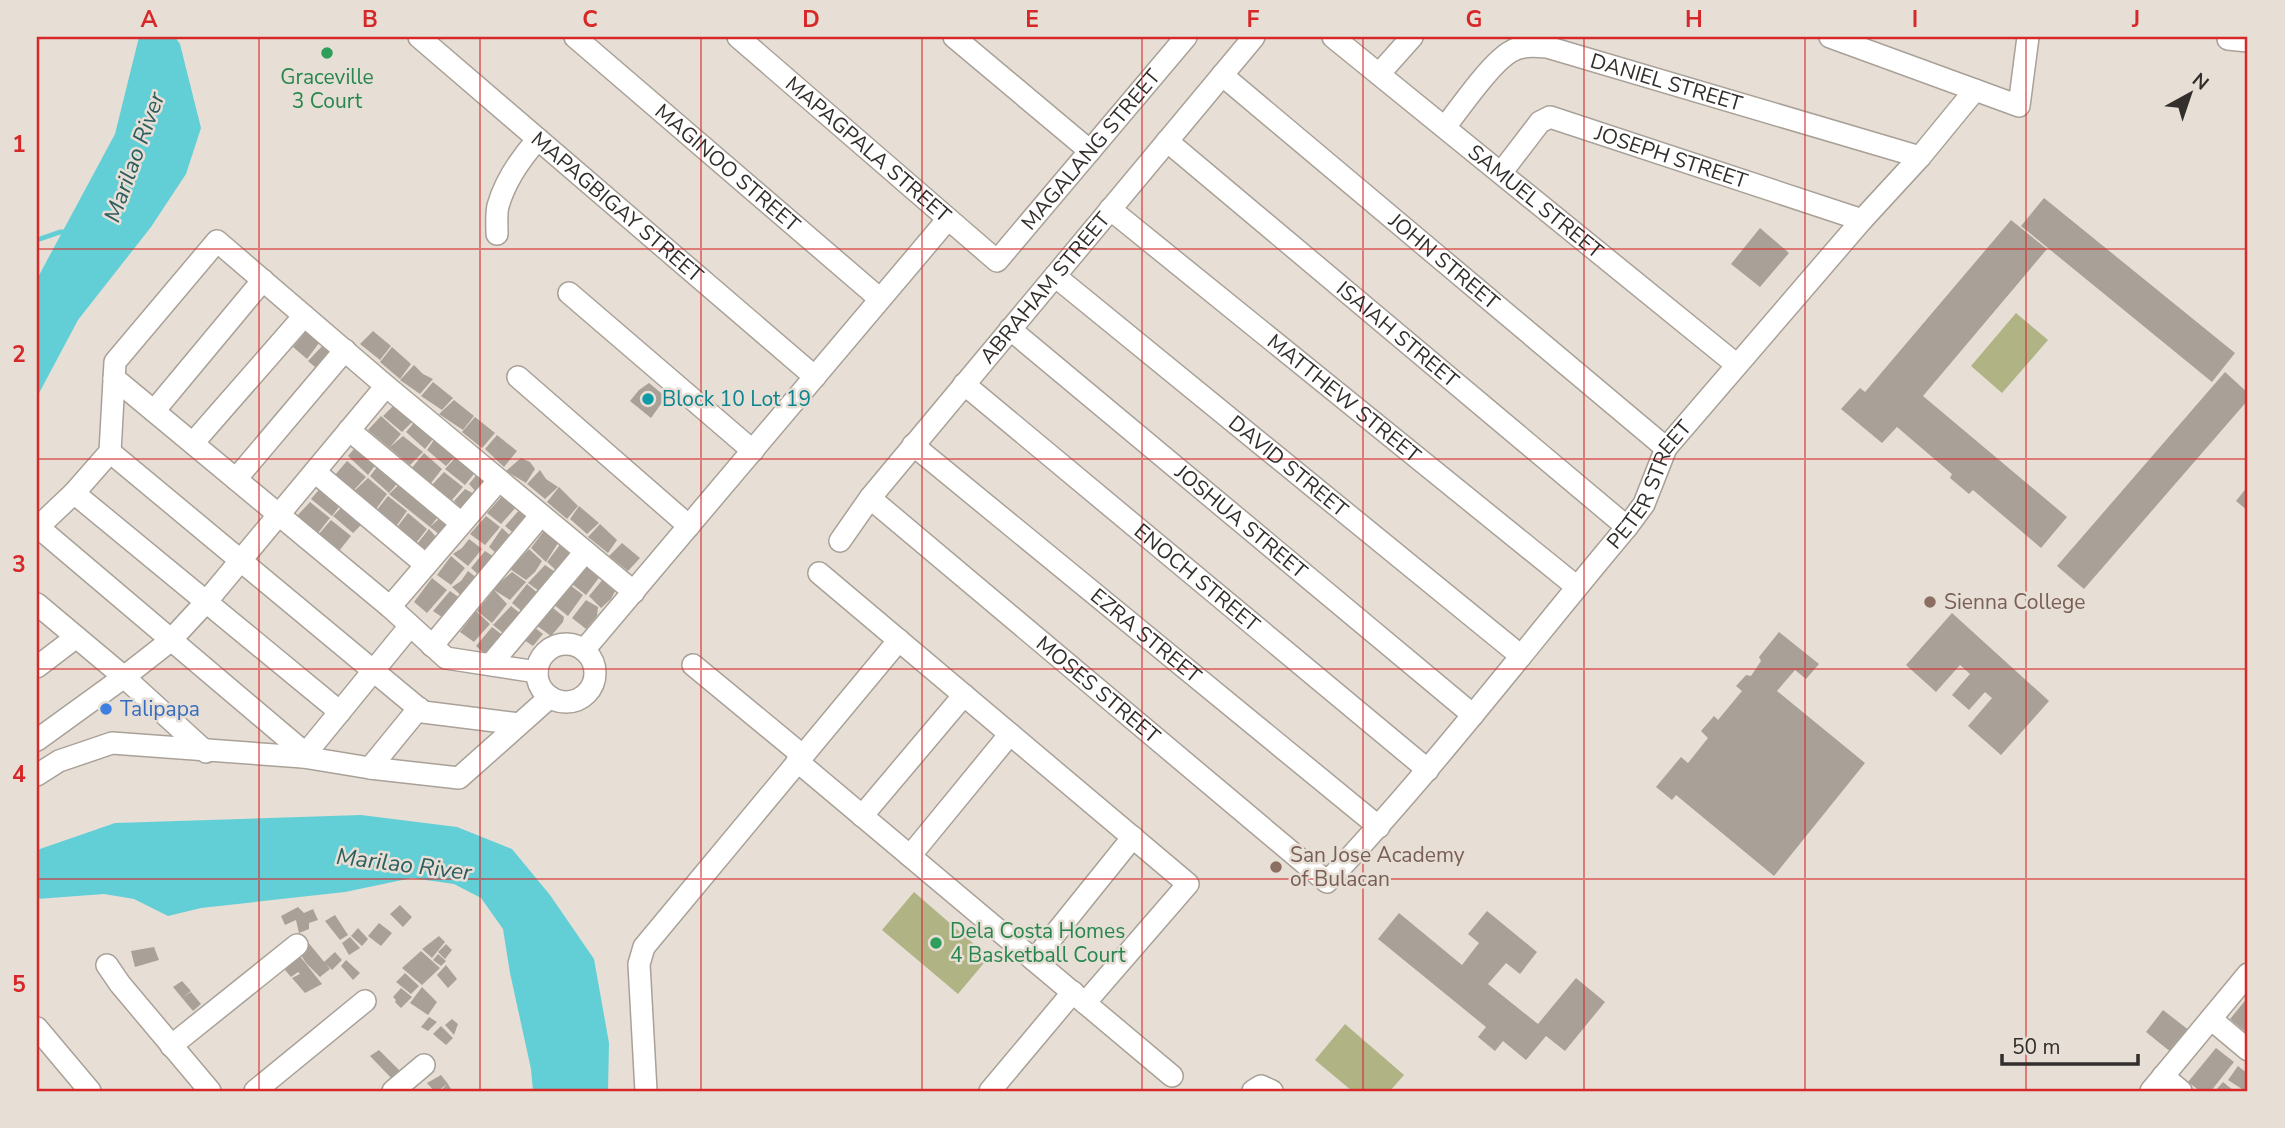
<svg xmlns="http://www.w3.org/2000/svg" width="2285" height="1128" viewBox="0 0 2285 1128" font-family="'Nunito Sans',sans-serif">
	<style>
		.green { fill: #b0b485 }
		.water { fill: #62cfd6 }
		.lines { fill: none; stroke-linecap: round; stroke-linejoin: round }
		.stream { stroke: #62cfd6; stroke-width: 5 }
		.building { fill: #a9a198 }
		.minor-casing { stroke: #a9a198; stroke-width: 24 }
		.minor { stroke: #fff; stroke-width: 21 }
		.grid { fill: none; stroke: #d62828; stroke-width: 2; stroke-opacity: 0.55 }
		.leisure-dot { fill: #2e9e5b; stroke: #e7dfd5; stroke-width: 2.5 }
		.culture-dot { fill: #0f9aa8; stroke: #e7dfd5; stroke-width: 2.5 }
		.education-dot { fill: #8d6e63; stroke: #e7dfd5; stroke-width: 2.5 }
		.shop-dot { fill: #3f7fe0; stroke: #e7dfd5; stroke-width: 2.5 }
		.labels { text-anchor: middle; stroke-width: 5; stroke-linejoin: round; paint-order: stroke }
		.leisure-label { font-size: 21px; fill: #27864d; stroke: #e7dfd5 }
		.street-label { font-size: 21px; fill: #322e2b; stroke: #e7dfd5 }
		.culture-label { font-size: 21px; fill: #0d838f; stroke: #e7dfd5; text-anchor: start }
		.education-label { font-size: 21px; fill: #785e54; stroke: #e7dfd5; text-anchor: start }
		.shop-label { font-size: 21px; fill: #366cbe; stroke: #e7dfd5; text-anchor: start }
		.water-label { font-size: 23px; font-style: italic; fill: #2d5d5f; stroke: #e7dfd5 }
		.neatline { fill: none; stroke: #d62828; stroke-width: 2.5 }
		.grid-label { font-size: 23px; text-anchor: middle; font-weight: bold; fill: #d62828 }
	</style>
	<rect width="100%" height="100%" fill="#e7dfd5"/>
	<path class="green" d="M2016,313L2048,340L2002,393L1971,366Z
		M914,892L989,957L958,994L882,930Z
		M1345,1024L1404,1075L1390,1091H1352L1315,1060Z"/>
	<path class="water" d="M139,37H175L180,44L201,128L186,174L151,227L78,320L37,397V279L115,134Z
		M361,815L457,827L512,849L550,895L594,959L609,1043L608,1091H533L531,1069L510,973L503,929L481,898L454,884L412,878L345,892L201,908L168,916L134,899L104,894L37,899V850L115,823Z"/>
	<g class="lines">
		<path class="stream" d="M37,240L60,232H67"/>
	</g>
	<path class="building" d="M2044,198L2235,353L2212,382L2021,226Z
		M2011,220L2047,249L1923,396L2067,517L2041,548L1973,490L1969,494L1950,478L1952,474L1897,427L1882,443L1841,409L1860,388L1865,392Z
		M1760,228L1789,253L1760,287L1731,264Z
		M309,328L322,339L307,359L293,347Z
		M373,331L391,346L380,360L360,344Z
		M326,342L339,352L322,373L308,361Z
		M392,347L411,364L400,379L380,362Z
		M414,365L423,374L433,379L420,394L400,380Z
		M2225,372L2248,393V400L2084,589L2057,566Z
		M433,382L453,398L442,410L421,396Z
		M649,383L666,397L651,418L630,401L639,390Z
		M454,400L474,416L463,430L439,414Z
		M397,402L416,418L402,432L383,416Z
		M381,416L401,434L390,447L403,436L423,452L410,465L368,430Z
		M475,417L495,433L482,448L462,432Z
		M417,419L436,435L425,449L406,432Z
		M497,435L517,451L504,467L485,449Z
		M436,437L458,453L446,466L427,450Z
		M359,443L379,460L368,475L348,456Z
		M424,453L442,469L431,483L411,469Z
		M458,455L477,470L465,485L445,469Z
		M521,458L530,462L535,469L526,483L506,471Z
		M347,461L366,477L354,490L335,475Z
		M381,462L402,478L389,493L370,476Z
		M540,470L546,479L558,487L545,499L527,484Z
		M444,472L463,487L452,500L432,485Z
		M478,473L486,480L477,493L469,484Z
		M368,478L387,494L376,509L354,491Z
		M403,481L441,513L430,527L389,494Z
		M323,485L343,502L332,516L311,499Z
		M2248,486V511L2236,501Z
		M559,487L578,506L567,519L547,502Z
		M465,489L476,495L462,510L454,501Z
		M504,494L518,505L501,524L487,513Z
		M388,496L407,511L395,528L376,511Z
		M310,502L330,518L318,533L296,517Z
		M346,503L366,520L353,533L333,516Z
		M579,506L599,523L587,534L570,519Z
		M521,508L535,519L519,538L505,526Z
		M408,513L427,529L416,543L398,526Z
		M442,516L450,523L440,535L430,527Z
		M486,516L500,527L485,545L470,534Z
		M331,520L351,536L339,551L318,535Z
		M600,524L617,540L608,553L588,537Z
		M502,528L516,541L502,558L489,547Z
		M546,528L560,540L546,562L531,548Z
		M429,529L438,539L428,552L417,544Z
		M469,539L482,549L468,566L453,554L462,548Z
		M562,542L575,552L560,574L547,562Z
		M622,543L640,558L628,571L609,556Z
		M529,549L542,561L535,572L526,580L510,569Z
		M485,551L499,560L482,578L471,568Z
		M451,556L465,568L451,585L437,575Z
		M587,563L601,575L586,595L572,584Z
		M545,565L558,574L543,594L528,583Z
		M468,571L482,582L467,601L452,587L461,581Z
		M512,572L526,582L510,600L494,590L507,604L492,623L477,611L494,590L492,589Z
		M432,578L447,590L427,613L414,602Z
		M604,578L616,589L611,599L601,608L589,596Z
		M527,584L540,595L525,614L512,603Z
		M570,585L583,595L568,616L553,604Z
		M450,591L464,601L448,621L433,611Z
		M586,600L598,607L597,616L586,629L572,618Z
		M511,606L525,617L509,638L493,625Z
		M552,607L564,617L563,622L551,636L536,625Z
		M476,611L490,624L474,642L460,632Z
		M1952,613L2049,701L2001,755L1968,726L1992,698L1985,692L1969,710L1952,695L1970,674L1960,665L1936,692L1906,665Z
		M492,627L505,637L491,660L476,646Z
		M534,627L543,634L533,646L524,640Z
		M1779,632L1819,664L1806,679L1795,670L1777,691L1865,763L1774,876L1676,795L1672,800L1656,787L1681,757L1688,763L1708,738L1701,731L1714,716L1718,720L1742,691L1736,686L1746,675L1751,676L1761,661L1759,657Z
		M400,905L412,917L403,927L390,914Z
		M298,907L304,913L313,909L318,920L309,923V929L299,933L296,920L285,925L281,916Z
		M1487,911L1537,952L1520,974L1506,963L1488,984L1538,1024L1576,978L1605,1002L1565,1051L1546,1036L1526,1060L1503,1041L1495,1051L1478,1037L1486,1027L1378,939L1399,913L1462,965L1479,943L1468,934Z
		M335,915L348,935L340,940L325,921Z
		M379,923L392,933L381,946L368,936Z
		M358,928L368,939L362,946L351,936Z
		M439,936L445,942L432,958L422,949Z
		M350,937L360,948L349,955L342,943Z
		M307,941L330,969L320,977L306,963L297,949Z
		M446,944L452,950L445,959L438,952Z
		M154,947L159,960L135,967L131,951Z
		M295,950L322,984L305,993L292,978L300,974L298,972L291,977L285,970L291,963L285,956Z
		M421,951L440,968L422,985L402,968Z
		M335,952L342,960L332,970L324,962Z
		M438,954L446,961L441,966L433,960Z
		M346,960L360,973L353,980L341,966Z
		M446,965L457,979L448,988L437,975Z
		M405,973L419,986L411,994L396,982Z
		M182,981L191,991L183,997L191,992L201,1004L193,1011L173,987Z
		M422,987L437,1002L428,1015L410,1003Z
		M401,988L412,997L401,1008L395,1002L396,1000L393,997Z
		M2248,997V1034L2230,1019Z
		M2163,1010L2190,1031L2172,1053L2146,1032Z
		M429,1017L437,1022L428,1031L421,1027Z
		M452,1019L458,1024L454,1035L445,1025Z
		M441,1026L453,1038L446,1045L433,1034Z
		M2216,1048L2234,1062L2211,1091H2200L2188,1082Z
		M379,1050L404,1075L395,1082L370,1056Z
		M2238,1066L2248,1074V1087L2245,1091L2228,1080Z
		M441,1075L448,1084L452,1091H441L447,1084L438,1091H434L427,1083Z
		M2223,1082L2234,1091H2215Z"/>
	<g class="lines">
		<defs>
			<g id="minor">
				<path id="s1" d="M419,37L815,377"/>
				<path id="s2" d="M575,37L880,299"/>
				<path id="s3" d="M738,37L997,261L1186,37"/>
				<path d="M954,37L1090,151"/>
				<path id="s4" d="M1333,37L1737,365"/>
				<path d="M1830,37L2019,106L2028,37"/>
				<path d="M2228,39L2248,41"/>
				<path d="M1379,74L1412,37"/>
				<path id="s5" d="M1222,75L1666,448"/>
				<path id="s6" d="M1445,127C1460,108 1490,64 1510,52C1521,45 1534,46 1547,47L1920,157"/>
				<path id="s7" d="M1167,141L1627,527"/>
				<path id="s8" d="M1501,173L1540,122L1550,117L1862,220"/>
				<path id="s9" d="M1110,209L1577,587"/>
				<path d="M497,234C497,225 496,214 498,206C505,181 521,158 538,139"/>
				<path id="s10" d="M1055,276L1521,656"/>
				<path d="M569,293L753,451"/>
				<path id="s11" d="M1010,329L1473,715"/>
				<path d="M518,377L689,526"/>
				<path d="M114,378L390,607L446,658L537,672"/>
				<path id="s12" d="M964,384L1428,770"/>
				<path d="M154,411L263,280"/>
				<path d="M349,430L461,523"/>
				<path d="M193,443L304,316"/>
				<path id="s13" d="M913,445L1379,827"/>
				<path d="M110,452L423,712L519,724"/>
				<path d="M315,472L426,565"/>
				<path d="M236,479L345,350"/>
				<path d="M74,493L340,712"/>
				<path id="s14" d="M870,498L1327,882C1434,769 1527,646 1627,527L1644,504L1666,448L1862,220L1920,157L1975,90"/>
				<path d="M38,527L306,754"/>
				<path d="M37,528L74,493L110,452L115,362L217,241L386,386L634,592"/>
				<path id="s15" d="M840,541L870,498L1254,37"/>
				<path d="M819,573L1188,884L1085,1003"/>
				<path d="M37,604L124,677L206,752"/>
				<path d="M390,607L499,480"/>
				<circle cx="566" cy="673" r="29"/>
				<path d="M432,646L541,515"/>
				<path d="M584,650L948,219"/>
				<path d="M491,664L585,552"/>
				<path d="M693,665L802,755"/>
				<path d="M37,667L75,638"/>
				<path d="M37,740L124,677L170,641L206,602L386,386"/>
				<path d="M303,757L410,626"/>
				<path d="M797,761L1172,1076"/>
				<path d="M370,768L419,708"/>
				<path d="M37,775L59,761L112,743L303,757L370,768L459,778L550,697"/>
				<path d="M862,816L964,695"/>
				<path d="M910,856L1010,734"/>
				<path d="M1034,960L1133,837"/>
				<path d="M107,965L120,984L210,1091"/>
				<path d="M2211,1019L2248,1050"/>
				<path d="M37,1028L90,1091"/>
				<path d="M171,1046L297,945"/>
				<path d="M2163,1076L2181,1091"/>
				<path d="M255,1091L365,1001"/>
				<path d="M393,1091L424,1065"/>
				<path d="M646,1091L639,964L644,947L899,640"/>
				<path d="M990,1091L1073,992"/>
				<path d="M1253,1091L1261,1086L1272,1091"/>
				<path d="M2151,1091L2248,974"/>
			</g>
		</defs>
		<use href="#minor" class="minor-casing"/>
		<use href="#minor" class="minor"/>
	</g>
	<path class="grid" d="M259,37V1091M480,37V1091M701,37V1091M922,37V1091M1142,37V1091M1363,37V1091M1584,37V1091M1805,37V1091M2026,37V1091M37,249H2248M37,459H2248M37,669H2248M37,879H2248"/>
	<g class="leisure-dot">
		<circle cx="327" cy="53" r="7"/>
		<circle cx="936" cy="943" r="7"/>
	</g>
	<circle class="culture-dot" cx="648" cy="399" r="7"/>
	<g class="education-dot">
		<circle cx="1930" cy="602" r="7"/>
		<circle cx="1276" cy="867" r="7"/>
	</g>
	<circle class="shop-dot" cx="106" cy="709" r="7"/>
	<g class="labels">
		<g class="leisure-label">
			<text x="327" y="84">Graceville<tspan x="327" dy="24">3 Court</tspan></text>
			<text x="950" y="938" text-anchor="start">Dela Costa Homes<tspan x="950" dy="24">4 Basketball Court</tspan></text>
		</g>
		<g class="street-label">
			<text dy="7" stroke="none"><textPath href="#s6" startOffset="262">DANIEL STREET</textPath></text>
			<text dy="7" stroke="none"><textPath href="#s3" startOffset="172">MAPAGPALA STREET</textPath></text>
			<text dy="7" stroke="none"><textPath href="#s3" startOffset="488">MAGALANG STREET</textPath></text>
			<text dy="7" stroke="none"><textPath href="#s8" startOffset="203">JOSEPH STREET</textPath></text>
			<text dy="7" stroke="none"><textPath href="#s2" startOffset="201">MAGINOO STREET</textPath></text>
			<text dy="7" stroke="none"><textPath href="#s4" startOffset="261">SAMUEL STREET</textPath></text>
			<text dy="7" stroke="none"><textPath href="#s1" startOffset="261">MAPAGBIGAY STREET</textPath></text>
			<text dy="7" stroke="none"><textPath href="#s5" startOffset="290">JOHN STREET</textPath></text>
			<text dy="7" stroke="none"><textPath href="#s15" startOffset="326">ABRAHAM STREET</textPath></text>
			<text dy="7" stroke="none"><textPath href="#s7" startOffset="301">ISAIAH STREET</textPath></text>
			<text dy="7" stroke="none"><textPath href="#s9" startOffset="301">MATTHEW STREET</textPath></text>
			<text dy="7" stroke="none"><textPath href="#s10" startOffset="301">DAVID STREET</textPath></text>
			<text dy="7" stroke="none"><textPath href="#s14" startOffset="1110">PETER STREET</textPath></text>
			<text dy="7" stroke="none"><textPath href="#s11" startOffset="301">JOSHUA STREET</textPath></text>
			<text dy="7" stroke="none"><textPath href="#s12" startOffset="303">ENOCH STREET</textPath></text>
			<text dy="7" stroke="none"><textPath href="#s13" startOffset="301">EZRA STREET</textPath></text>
			<text dy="7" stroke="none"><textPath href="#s14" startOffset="298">MOSES STREET</textPath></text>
		</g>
		<g class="culture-label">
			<text x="662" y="406">Block 10 Lot 19</text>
		</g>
		<g class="education-label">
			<text x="1944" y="609">Sienna College</text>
			<text x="1290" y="862">San Jose Academy<tspan x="1290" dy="24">of Bulacan</tspan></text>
		</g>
		<g class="shop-label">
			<text x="120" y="716">Talipapa</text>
		</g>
		<g class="water-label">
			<text transform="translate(134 157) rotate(-70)" y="8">Marilao River</text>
			<text transform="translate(404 864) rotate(7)" y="8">Marilao River</text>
		</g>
	</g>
	<rect width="2285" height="1128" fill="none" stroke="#e7dfd5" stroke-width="77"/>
	<g transform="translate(2190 94) rotate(40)" stroke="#e7dfd5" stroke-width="5" paint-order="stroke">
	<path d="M0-5L12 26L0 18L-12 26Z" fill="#322e2b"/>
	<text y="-10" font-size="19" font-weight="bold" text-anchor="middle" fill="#322e2b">N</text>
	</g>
	<path d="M2002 1054v10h136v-10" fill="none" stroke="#322e2b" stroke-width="3.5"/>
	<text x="2012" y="1054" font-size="21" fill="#322e2b" stroke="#e7dfd5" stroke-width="5" paint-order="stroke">50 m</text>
	<rect x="38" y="38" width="2208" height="1052" class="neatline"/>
	<g class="grid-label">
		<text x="149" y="27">A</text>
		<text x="370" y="27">B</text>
		<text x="590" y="27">C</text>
		<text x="811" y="27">D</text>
		<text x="1032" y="27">E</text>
		<text x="1253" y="27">F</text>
		<text x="1474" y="27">G</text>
		<text x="1694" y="27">H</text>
		<text x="1915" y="27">I</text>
		<text x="2136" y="27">J</text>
		<text x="19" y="152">1</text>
		<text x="19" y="362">2</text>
		<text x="19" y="572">3</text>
		<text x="19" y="782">4</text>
		<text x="19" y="992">5</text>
	</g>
</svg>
